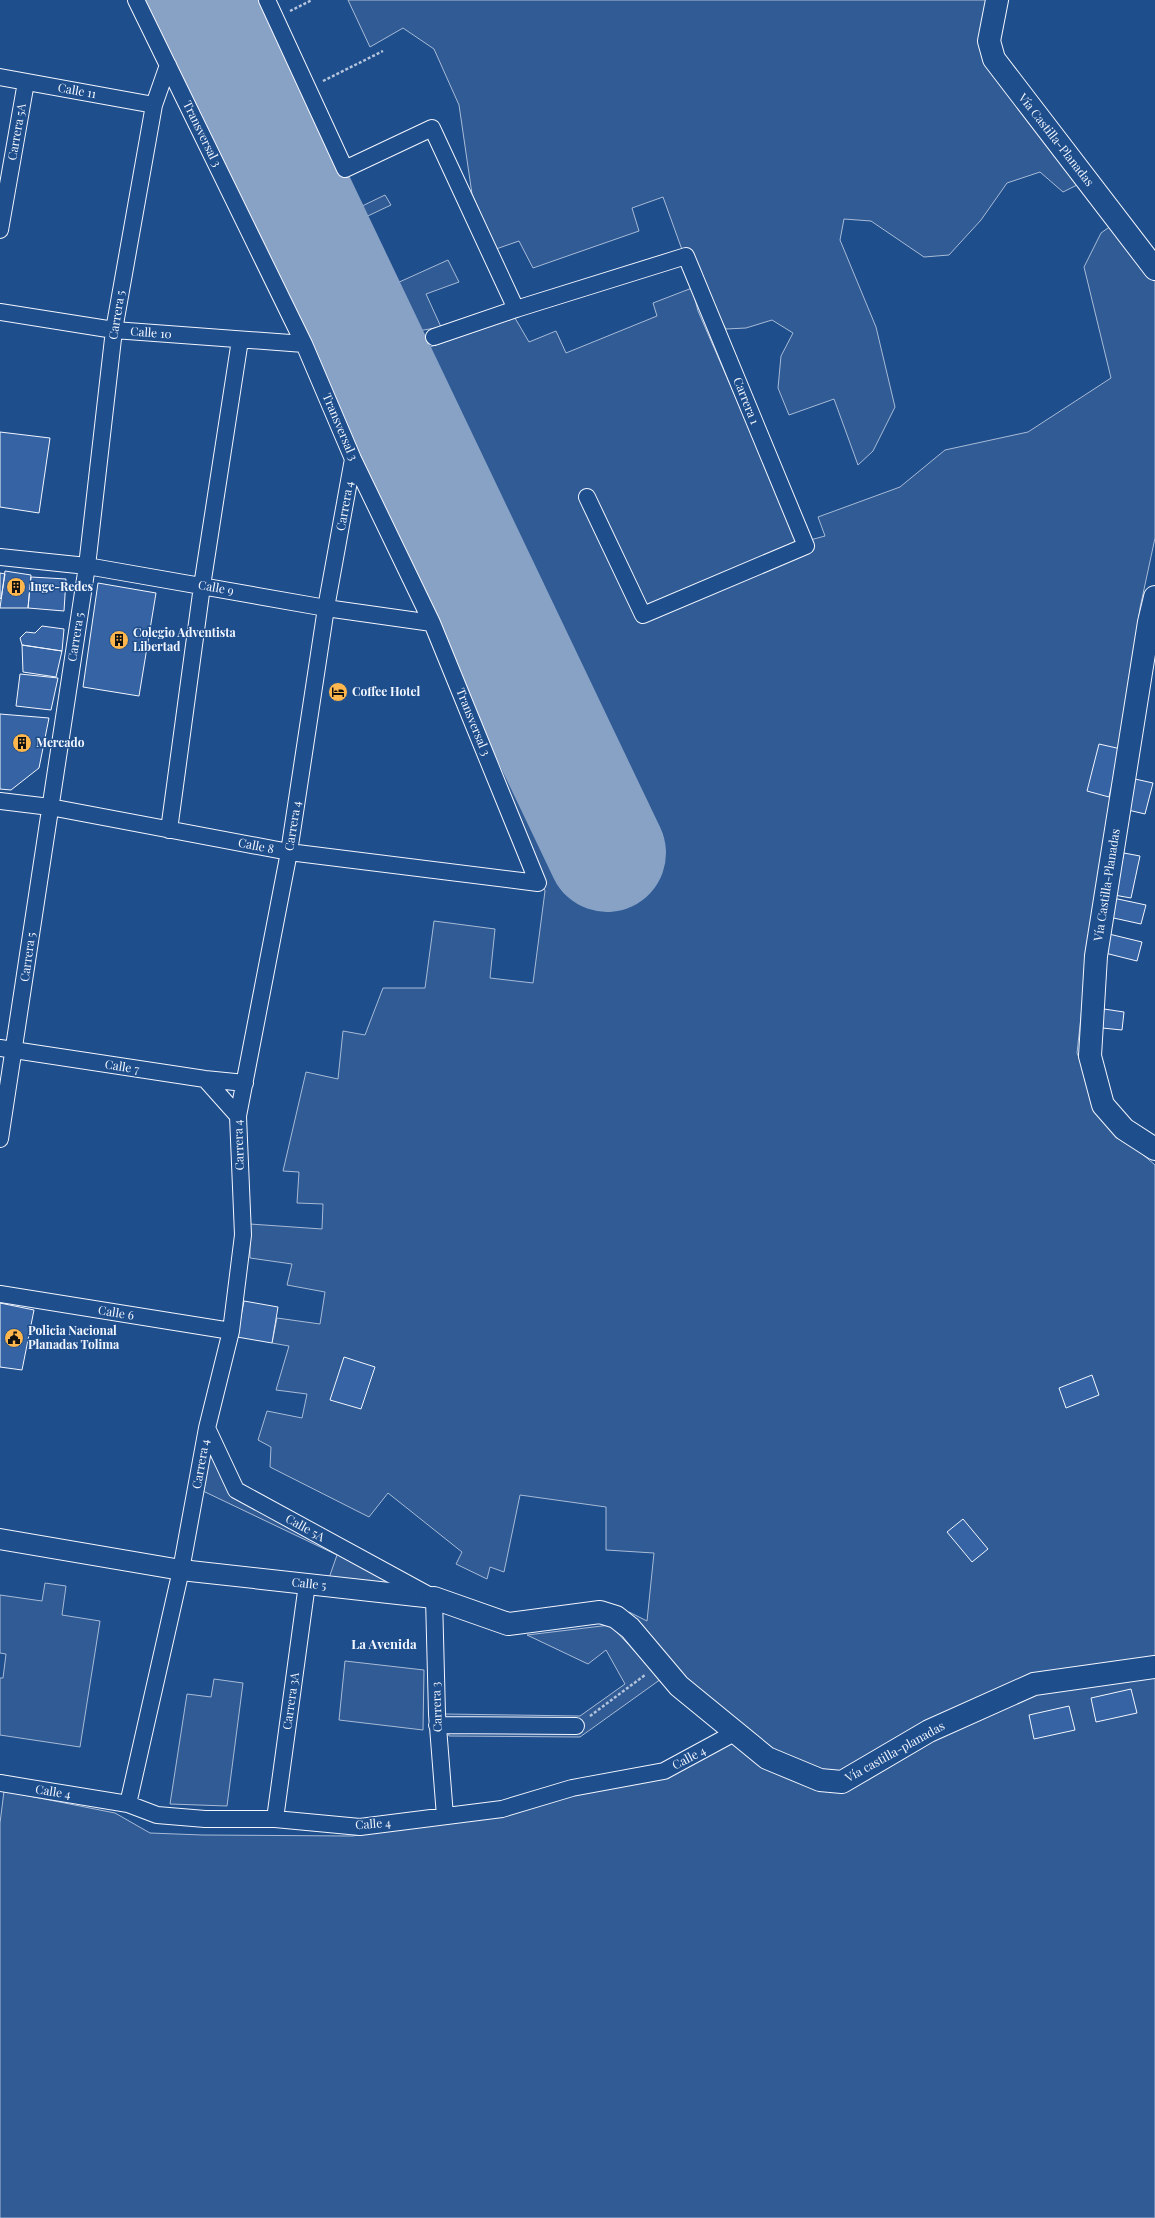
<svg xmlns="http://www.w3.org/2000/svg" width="1155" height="2218" viewBox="0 0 1155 2218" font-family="'Playfair Display',serif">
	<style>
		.built { fill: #305b95; stroke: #a8bbd7 }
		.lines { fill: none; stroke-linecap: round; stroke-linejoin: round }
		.runway { stroke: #88a2c6; stroke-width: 118 }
		.building { fill: #3563a3; stroke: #f2f6ff }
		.minor-casing { stroke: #f2f6ff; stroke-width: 18 }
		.tertiary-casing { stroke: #f2f6ff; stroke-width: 22 }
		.secondary-casing { stroke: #f2f6ff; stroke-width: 24 }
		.path { stroke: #b3c4dc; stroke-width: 2.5; stroke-dasharray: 3 2; stroke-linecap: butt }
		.minor { stroke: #1f4e8c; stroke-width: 16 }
		.tertiary { stroke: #1f4e8c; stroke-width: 20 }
		.secondary { stroke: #1f4e8c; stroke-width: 22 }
		.labels { text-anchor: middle; stroke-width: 3; stroke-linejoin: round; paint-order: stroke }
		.street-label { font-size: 12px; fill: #f2f6ff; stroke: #1f4e8c }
		.poi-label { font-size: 12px; font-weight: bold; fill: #f2f6ff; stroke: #1f4e8c; text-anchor: start }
		.neighbourhood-label { font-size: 13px; font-weight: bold; fill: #f2f6ff; stroke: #1f4e8c }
	</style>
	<rect width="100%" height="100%" fill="#1f4e8c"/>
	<path class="built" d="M140,0H257L358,208L385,195L391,205L355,222L386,288L448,260L459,282L426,294L441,327L418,331L424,349L515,318L529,342L556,331L566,353L657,316L653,303L692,288L698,311L799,543L825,536L818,517L900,487L945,450L1028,432L1111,378L1084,267L1101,233L1115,223L1155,278V538L1140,608L1124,733L1088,952L1077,1053L1098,1105L1120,1135L1155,1165V1659L1088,1671L840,1774L821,1773L769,1750L685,1679L629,1612L647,1621L654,1553L606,1550V1507L520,1495L504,1572L490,1567L487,1579L456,1564L462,1552L388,1493L369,1517L270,1467L271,1447L258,1440L267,1411L302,1418L307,1394L276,1390L289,1346L272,1343L277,1318L320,1324L325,1292L287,1285L292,1264L250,1258V1224L322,1229L323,1204L297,1203L299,1172L283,1171L306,1072L338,1079L343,1031L365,1035L383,988H425L434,921L495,929L490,978L533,983L545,891L439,621L307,343Z
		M348,0H991L983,40L1085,181L1063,192L1040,172L1007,183L981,220L949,255L924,257L871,221L844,219L840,240L876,327L895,407L873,451L858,465L834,399L789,415L778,388L781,356L793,333L772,320L746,328L726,329L681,247L663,197L632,208L639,231L533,268L519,241L496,249L472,194L459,105L434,49L403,28L370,47Z
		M209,1444L233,1497L410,1591L329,1578L337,1555L203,1491Z
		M45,1583L66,1586L62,1615L100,1621L80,1747L0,1735V1678H3L6,1654L0,1653V1595L42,1601Z
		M610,1625L661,1679L580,1737L449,1736L445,1714L580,1716L625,1684L606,1650L588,1664L527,1635Z
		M345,1661L424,1670L423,1730L339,1720Z
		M1155,1674V2218H0V1823L4,1791L115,1813L150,1833L202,1835L352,1836L505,1815L731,1741L815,1790L844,1792L931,1739L1039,1691Z
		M214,1679L243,1683L227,1806L170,1804L187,1694L211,1697Z"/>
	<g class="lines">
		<path class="runway" d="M200,0L607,853"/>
	</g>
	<path class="building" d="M0,432L50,438L39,513L0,507Z
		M5,571L31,575L28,608H0Z
		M0,573L5,574L1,599L0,598Z
		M31,577L66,579L64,611L28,608Z
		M98,583L156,593L139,696L83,687Z
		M42,626L64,629L62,651L22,645L20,638L26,632L35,633Z
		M22,645L62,651L56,677L23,672Z
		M20,674L58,678L51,710L16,706Z
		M0,714L49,718L39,768L11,790L0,789Z
		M1099,744L1121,749L1109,797L1087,791Z
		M1135,779L1153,783L1145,814L1128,810Z
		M1124,853L1140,856L1131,898L1114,895Z
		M1113,898L1146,905L1141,924L1109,917Z
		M1109,934L1142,942L1137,961L1105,953Z
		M1104,1009L1124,1012L1122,1030L1102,1028Z
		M244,1301L278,1307L272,1343L237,1337Z
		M0,1303L34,1310L22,1370L0,1367Z
		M344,1357L375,1367L361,1409L330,1400Z
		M1092,1375L1099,1395L1066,1408L1059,1388Z
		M963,1519L988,1549L972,1562L947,1532Z
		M1131,1689L1137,1713L1096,1722L1091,1698Z
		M1069,1706L1075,1730L1034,1739L1029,1715Z"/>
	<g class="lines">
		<defs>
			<path id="minor" d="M267,0L345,169L432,128L516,309
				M0,77L154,105
				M0,230L26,82
				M0,312L114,330L304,344
				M434,337L516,309L686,256L806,546L643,615L587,497
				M0,557L87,566L326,608L432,623
				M0,801L50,807L289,852L538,883L432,623L353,459L304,344L136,0
				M169,830L202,586L240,340
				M0,1048L205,1079L245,1083
				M205,1079L238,1116
				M0,1139L87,566L114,330L154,105L168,65
				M0,1294L231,1331
				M207,1428L236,1490L434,1598L437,1714L445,1816
				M437,1725L576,1726
				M0,1783L128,1804L157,1815L205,1819H275L360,1827L502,1809L572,1788L664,1771L736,1732
				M128,1804L181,1570L207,1428L231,1331L243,1235L238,1116L289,852L326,608L353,459
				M275,1819L307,1584"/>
			<path id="tertiary" d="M0,1539L181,1570L434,1598"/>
			<path id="secondary" d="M997,0L989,41L994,59L1155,269
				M1155,597L1149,622L1096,956L1090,1056L1103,1105L1124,1129L1155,1149
				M434,1598L508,1624L600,1612L616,1617L630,1628L679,1686L767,1758L820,1780L842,1782L929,1731L1034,1684L1155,1667"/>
		</defs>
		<use href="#minor" class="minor-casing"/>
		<use href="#tertiary" class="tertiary-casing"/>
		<use href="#secondary" class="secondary-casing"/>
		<path class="path" d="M290,11L312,0
			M323,81L383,51
			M590,1716L645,1675"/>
		<use href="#minor" class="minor"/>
		<use href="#tertiary" class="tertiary"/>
		<use href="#secondary" class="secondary"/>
	</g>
	<defs>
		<symbol id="building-disc" viewBox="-11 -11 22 22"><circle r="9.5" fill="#ffb74d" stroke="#1f4e8c"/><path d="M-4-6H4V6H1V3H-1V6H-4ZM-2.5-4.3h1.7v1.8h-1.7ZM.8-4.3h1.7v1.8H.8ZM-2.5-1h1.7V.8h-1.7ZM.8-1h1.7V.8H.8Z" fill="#111"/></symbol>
		<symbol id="hotel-disc" viewBox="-11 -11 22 22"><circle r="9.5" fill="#ffb74d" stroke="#1f4e8c"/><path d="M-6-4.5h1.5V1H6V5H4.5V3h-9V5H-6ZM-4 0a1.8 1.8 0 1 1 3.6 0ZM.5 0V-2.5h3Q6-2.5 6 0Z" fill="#111"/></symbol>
		<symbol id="civic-disc" viewBox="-11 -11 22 22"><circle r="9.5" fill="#ffb74d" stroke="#1f4e8c"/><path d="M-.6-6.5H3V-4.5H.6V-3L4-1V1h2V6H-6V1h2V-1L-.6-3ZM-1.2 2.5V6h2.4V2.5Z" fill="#111"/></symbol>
	</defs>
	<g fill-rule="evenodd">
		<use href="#building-disc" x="5" y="576" width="22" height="22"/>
		<use href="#building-disc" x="108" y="629" width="22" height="22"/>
		<use href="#hotel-disc" x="327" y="681" width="22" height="22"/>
		<use href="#building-disc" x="11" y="732" width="22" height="22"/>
		<use href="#civic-disc" x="3" y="1327" width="22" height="22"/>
	</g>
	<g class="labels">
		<g class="street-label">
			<text transform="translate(77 91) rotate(10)" y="4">Calle 11</text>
			<text transform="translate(17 132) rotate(-80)" y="4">Carrera 5A</text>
			<text transform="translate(202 134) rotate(64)" y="4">Transversal 3</text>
			<text transform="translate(1056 140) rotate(52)" y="4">Vía Castilla-Planadas</text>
			<text transform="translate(117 315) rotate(-81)" y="4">Carrera 5</text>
			<text transform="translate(151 333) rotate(4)" y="4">Calle 10</text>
			<text transform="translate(746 401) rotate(68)" y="4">Carrera 1</text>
			<text transform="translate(340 427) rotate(67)" y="4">Transversal 3</text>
			<text transform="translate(345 506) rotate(-80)" y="4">Carrera 4</text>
			<text transform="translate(216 588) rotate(10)" y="4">Calle 9</text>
			<text transform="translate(76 637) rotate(-81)" y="4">Carrera 5</text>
			<text transform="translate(473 722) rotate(68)" y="4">Transversal 3</text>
			<text transform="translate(293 826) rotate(-81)" y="4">Carrera 4</text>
			<text transform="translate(256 846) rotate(11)" y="4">Calle 8</text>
			<text transform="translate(1107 885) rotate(-81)" y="4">Vía Castilla-Planadas</text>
			<text transform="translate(28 957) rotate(-82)" y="4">Carrera 5</text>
			<text transform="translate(122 1067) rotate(9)" y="4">Calle 7</text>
			<text transform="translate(239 1145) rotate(-92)" y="4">Carrera 4</text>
			<text transform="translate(116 1313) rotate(9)" y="4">Calle 6</text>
			<text transform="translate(201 1464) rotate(-80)" y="4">Carrera 4</text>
			<text transform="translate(305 1528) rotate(29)" y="4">Calle 5A</text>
			<text transform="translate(309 1584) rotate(6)" y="4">Calle 5</text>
			<text transform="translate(291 1701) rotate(-82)" y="4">Carrera 3A</text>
			<text transform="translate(437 1707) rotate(-92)" y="4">Carrera 3</text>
			<text transform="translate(895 1752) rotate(-29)" y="4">Vía castilla-planadas</text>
			<text transform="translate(689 1758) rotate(-28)" y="4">Calle 4</text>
			<text transform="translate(53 1792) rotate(9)" y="4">Calle 4</text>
			<text transform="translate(373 1824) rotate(-4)" y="4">Calle 4</text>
		</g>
		<g class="poi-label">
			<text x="30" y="591">Inge-Redes</text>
			<text x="133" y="637">Colegio Adventista<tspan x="133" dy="14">Libertad</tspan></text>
			<text x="352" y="696">Coffee Hotel</text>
			<text x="36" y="747">Mercado</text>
			<text x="28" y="1335">Policia Nacional<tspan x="28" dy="14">Planadas Tolima</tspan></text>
		</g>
		<g class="neighbourhood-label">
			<text x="384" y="1649">La Avenida</text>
		</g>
	</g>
</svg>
